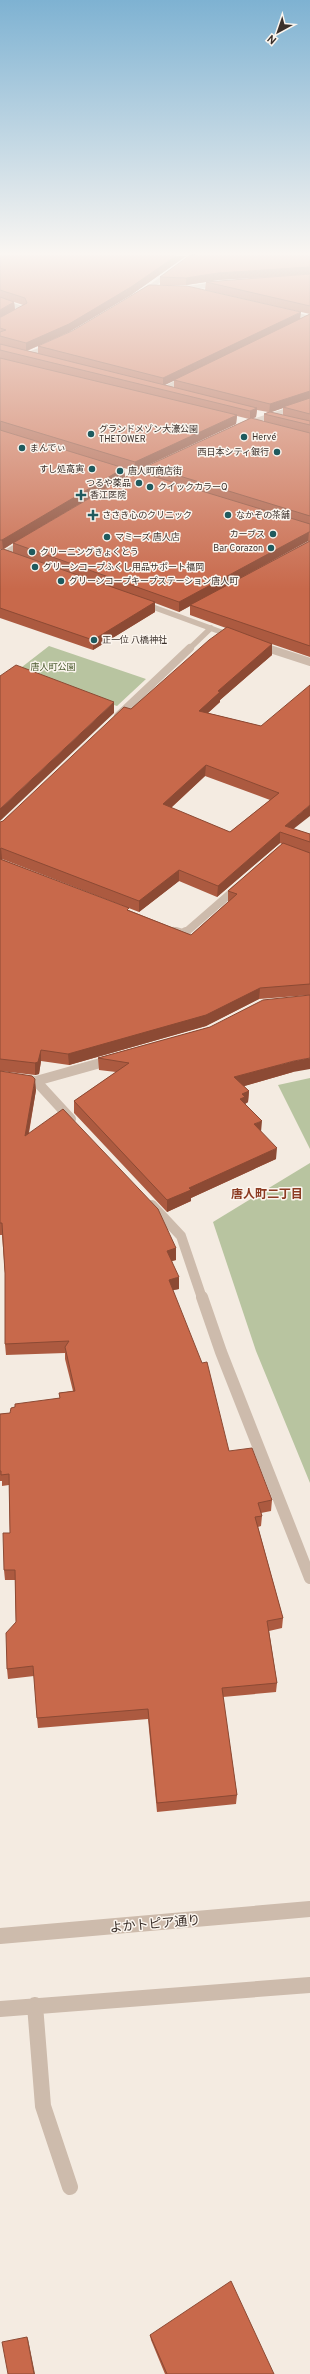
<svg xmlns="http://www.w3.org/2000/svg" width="310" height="2374" viewBox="0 0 310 2374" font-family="Overpass,'Noto Sans JP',sans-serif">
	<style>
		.green { fill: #b8c4a0 }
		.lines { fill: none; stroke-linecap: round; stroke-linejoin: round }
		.minor-far5 { stroke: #cdbbac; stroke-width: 4.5 }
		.minor-far4 { stroke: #cdbbac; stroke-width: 5.5 }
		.minor-far3 { stroke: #cdbbac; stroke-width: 8 }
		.minor-far2 { stroke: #cdbbac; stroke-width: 10 }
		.minor-far1 { stroke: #cdbbac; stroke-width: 12 }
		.minor { stroke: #cdbbac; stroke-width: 16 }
		.wall { fill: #ac5a40; fill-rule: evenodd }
		.shaded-wall { fill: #8c4a34 }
		.building { fill: #c8694b; stroke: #8c4a34; fill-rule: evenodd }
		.poi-dot { fill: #1f5a5e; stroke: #fbf5ee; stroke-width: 1.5 }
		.labels { text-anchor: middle; stroke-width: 3; stroke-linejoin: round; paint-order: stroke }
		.far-poi-label { font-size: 9px; fill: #3b302b; stroke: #fbf5ee; text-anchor: start }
		.far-park-label { font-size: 9px; fill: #4a5a2e; stroke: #fbf5ee }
		.neighbourhood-label { font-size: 12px; font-weight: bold; fill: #8c3b22; stroke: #fbf5ee }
		.near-street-label { font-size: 13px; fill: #3b302b; stroke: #fbf5ee }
	</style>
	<rect width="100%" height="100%" fill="#f4ebe1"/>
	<path class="green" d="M49,646L146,679L117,706L51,684H0Z
		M310,1078V1149L278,1085Z
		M310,1163V1483L256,1351L213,1222Z"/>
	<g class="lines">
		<path class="minor-far5" d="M183,289L218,284
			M142,293L193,256
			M0,301L24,309
			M287,313L310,318
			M0,365L50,346
			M162,390L185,378
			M244,424L310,403"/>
		<path class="minor-far4" d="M128,479L159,464
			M0,556L24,542
			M142,603L232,636
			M259,645L270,649
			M189,649L211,628"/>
		<path class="minor-far3" d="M267,648L310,662
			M118,716L190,648
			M174,931L179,933
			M185,933L239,886"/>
		<path class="minor-far2" d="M176,932L183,934L186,932
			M0,1077L36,1081L71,1119
			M36,1081L111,1060
			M152,1205L181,1236L202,1298"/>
		<path class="minor-far1" d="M202,1297L221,1352L310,1578"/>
		<path class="minor" d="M0,1936L310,1909
			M35,2005L43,2106L70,2187
			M0,2009L310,1985"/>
	</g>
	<path class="wall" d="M0,256H186L131,295L69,332L27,351L38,353V346L300,319L310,314L205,290L206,282L186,285H160V277L310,256V657L260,640L272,644V655L220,700V702L208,713L261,726L294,829L310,834V995L259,999L206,1026L69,1065L41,1061L39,1074L35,1075L0,1071V822L3,821L131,709L226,628L190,615V606L179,612L155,603V612L93,650L0,618V550L2,549H0ZM303,275L206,282L218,280ZM14,302L23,305L15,310ZM174,380V388L164,385ZM283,408V415L271,412ZM257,410L268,412L264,414V422L252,419L256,417ZM237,416L249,419L147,466V475L32,532L125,477L124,468L135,471L236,424ZM308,541H309L227,585ZM13,543V552L4,549ZM205,776L270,800L230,832L171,808ZM280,843L282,844L228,891V902L191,935L1,859H2L139,912L179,881L217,897Z
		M210,1027L293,1072L244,1086L249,1091L248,1102L245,1104L276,1159L191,1198V1201L167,1212L74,1113V1101L116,1072L99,1070L98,1058Z
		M0,1071L36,1090L29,1133L176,1248V1260L172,1261L179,1289L173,1290L229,1451L272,1500L271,1511L261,1513L262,1516L261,1526L258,1527L283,1618L282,1628L269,1631L277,1683L276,1692L223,1697L237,1795L236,1804L157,1812L148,1719L38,1728L37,1718L34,1676L8,1679L7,1669L16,1622L15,1580H5L4,1570L10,1533L9,1485L2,1486V1481H0V1414L10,1413L15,1407L60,1398L59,1393L73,1391L65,1359V1353L6,1355L5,1344V1273L2,1235H0Z
		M150,2335L274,2374H165L151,2340Z"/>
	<path class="shaded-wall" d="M176,256H186L131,295L69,332L26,351V343Z
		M310,267V274L218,280L186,285V278L218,273Z
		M14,302L15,310L0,318V310Z
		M301,312L300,320L163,386V378Z
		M310,391V400L283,407V408L269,413L270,404Z
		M257,408L256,417L250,419V411Z
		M237,415L236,424L135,471V462Z
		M0,421H1V430L0,431Z
		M124,468L125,477L3,549L2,540Z
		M309,532L308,541L179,612V602Z
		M155,602V612L93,650V640Z
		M272,644V655L220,700V702L199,721V711L218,691Z
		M114,702V713L0,821V809Z
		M206,765L205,776L163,815V804Z
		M310,805V816L287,834L285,826Z
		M280,832V843L217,897L218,886Z
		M1,848L2,859L0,860V849Z
		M179,870V881L139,912V901Z
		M260,988L259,999L206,1026L69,1065L68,1054Z
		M41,1050V1061L39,1074L35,1075V1063Z
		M310,1058V1069L293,1072L234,1089V1077L294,1061Z
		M35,1079L36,1090L26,1147L25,1136Z
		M249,1091L248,1102L245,1104L240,1099L242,1094Z
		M262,1121L261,1132L254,1124Z
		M277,1148L276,1159L191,1198V1201L167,1212V1200L189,1188Z
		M176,1248V1260L167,1262V1251Z
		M179,1277V1289L168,1291L169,1280Z
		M27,2337L28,2339L35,2374H34Z"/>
	<path class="building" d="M0,256H176L131,287L69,324L26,343L0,336V332L6,330L0,328V317H1L27,303L25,298L0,290Z
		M189,256H310V267L218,273L186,278L160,277Z
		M310,274V306L206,282Z
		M149,285L187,286L301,312L163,378L38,346L72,331Z
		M0,297L14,302L0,310Z
		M310,314V391L270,404L174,380Z
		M0,344L257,408L250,411L0,350Z
		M0,358L237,415L135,462L0,421Z
		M310,398V414L283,407Z
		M270,412L310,421V425L264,414Z
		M251,418L310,433V516L147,466Z
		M0,430L124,468L2,540H0Z
		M136,471L310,524V532H309L179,602L13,543Z
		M310,541V646L190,605Z
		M3,549L155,602L93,640L0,608V550Z
		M227,627L272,644L218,691L220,692L199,711L261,726L310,685V805L285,826L310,834V842L280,832L218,886L179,870L139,901L1,848L0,849V822L3,821L124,707L131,709L209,640ZM206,765L279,793L230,832L163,804Z
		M16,665L114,702L0,809V676Z
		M283,843L310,853V984L260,988L206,1015L68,1054L41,1050L38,1062L35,1063L0,1059V859L129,908L127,910L191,935L237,894L228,891Z
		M310,995V1058L294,1061L234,1077L249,1091L242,1094L245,1097L240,1099L262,1121L254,1124L277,1148L189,1188L191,1190L167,1200L74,1101L129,1063L98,1058L210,1027L263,1000Z
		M0,1071L32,1076L35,1079L25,1136L63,1109L158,1209L176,1248L167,1251L179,1277L169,1280L202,1363L207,1362L229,1451L252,1448L272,1500L258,1503L262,1516L255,1517L283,1618L267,1621L277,1683L222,1688L237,1795L157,1803L148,1709L37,1718L33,1666L7,1669L6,1633L16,1622L15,1570H4L3,1533H10L9,1474L1,1475V1471H0V1414L10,1413L11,1408L15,1407V1404L60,1398L59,1393L75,1391L65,1347L69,1341L5,1344V1273L2,1223H0Z
		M231,2281L274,2374H167L150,2335Z
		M27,2337L34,2374H8L2,2342Z"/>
	<linearGradient id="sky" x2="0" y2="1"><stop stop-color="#7eb2d2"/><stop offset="0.43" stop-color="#faf6f2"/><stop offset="1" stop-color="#faf6f2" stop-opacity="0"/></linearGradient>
	<rect width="310" height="589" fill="url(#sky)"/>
	<g class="poi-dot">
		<circle cx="91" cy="434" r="4"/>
		<circle cx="244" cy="437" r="4"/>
		<circle cx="22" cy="448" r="4"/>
		<circle cx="277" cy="452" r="4"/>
		<circle cx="92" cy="469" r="4"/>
		<circle cx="120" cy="471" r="4"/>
		<circle cx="139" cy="483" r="4"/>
		<circle cx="150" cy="487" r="4"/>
		<path d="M79 489h4v4h4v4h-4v4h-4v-4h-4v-4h4z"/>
		<path d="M91 509h4v4h4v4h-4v4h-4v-4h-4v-4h4z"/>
		<circle cx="228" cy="515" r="4"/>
		<circle cx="273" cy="534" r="4"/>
		<circle cx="107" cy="537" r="4"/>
		<circle cx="271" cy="548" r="4"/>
		<circle cx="32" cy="552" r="4"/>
		<circle cx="35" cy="567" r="4"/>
		<circle cx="61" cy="581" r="4"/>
		<circle cx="94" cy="640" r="4"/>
	</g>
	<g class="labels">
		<g class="far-poi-label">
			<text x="99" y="432">グランドメゾン大濠公園<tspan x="99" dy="10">THETOWER</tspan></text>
			<text x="252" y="440">Hervé</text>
			<text x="30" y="451">まんでぃ</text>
			<text x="269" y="455" text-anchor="end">西日本シティ銀行</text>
			<text x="84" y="472" text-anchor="end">すし処高寅</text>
			<text x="128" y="474">唐人町商店街</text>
			<text x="131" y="486" text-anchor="end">つるや薬品</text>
			<text x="158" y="490">クイックカラーQ</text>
			<text x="90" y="498">香江医院</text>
			<text x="102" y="518">ささき心のクリニック</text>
			<text x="236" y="518">なかぞの茶舗</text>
			<text x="265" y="537" text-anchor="end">カーブス</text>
			<text x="115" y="540">マミーズ 唐人店</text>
			<text x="263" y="551" text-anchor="end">Bar Corazon</text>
			<text x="40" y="555">クリーニングきょくとう</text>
			<text x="43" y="570">グリーンコープふくし用品サポート福岡</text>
			<text x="69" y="584">グリーンコープキープステーション唐人町</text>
			<text x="102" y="643">正一位 八橋神社</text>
		</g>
		<g class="far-park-label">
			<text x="53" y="670">唐人町公園</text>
		</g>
		<g class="neighbourhood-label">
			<text x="267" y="1198">唐人町二丁目</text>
		</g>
		<g class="near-street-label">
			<text transform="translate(155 1923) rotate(-5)" y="5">よかトピア通り</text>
		</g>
	</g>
	<g transform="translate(278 32) rotate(220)" stroke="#fbf5ee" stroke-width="3" paint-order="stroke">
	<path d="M0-3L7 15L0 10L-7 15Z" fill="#3b302b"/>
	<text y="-6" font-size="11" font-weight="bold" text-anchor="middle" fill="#3b302b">N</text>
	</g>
</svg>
